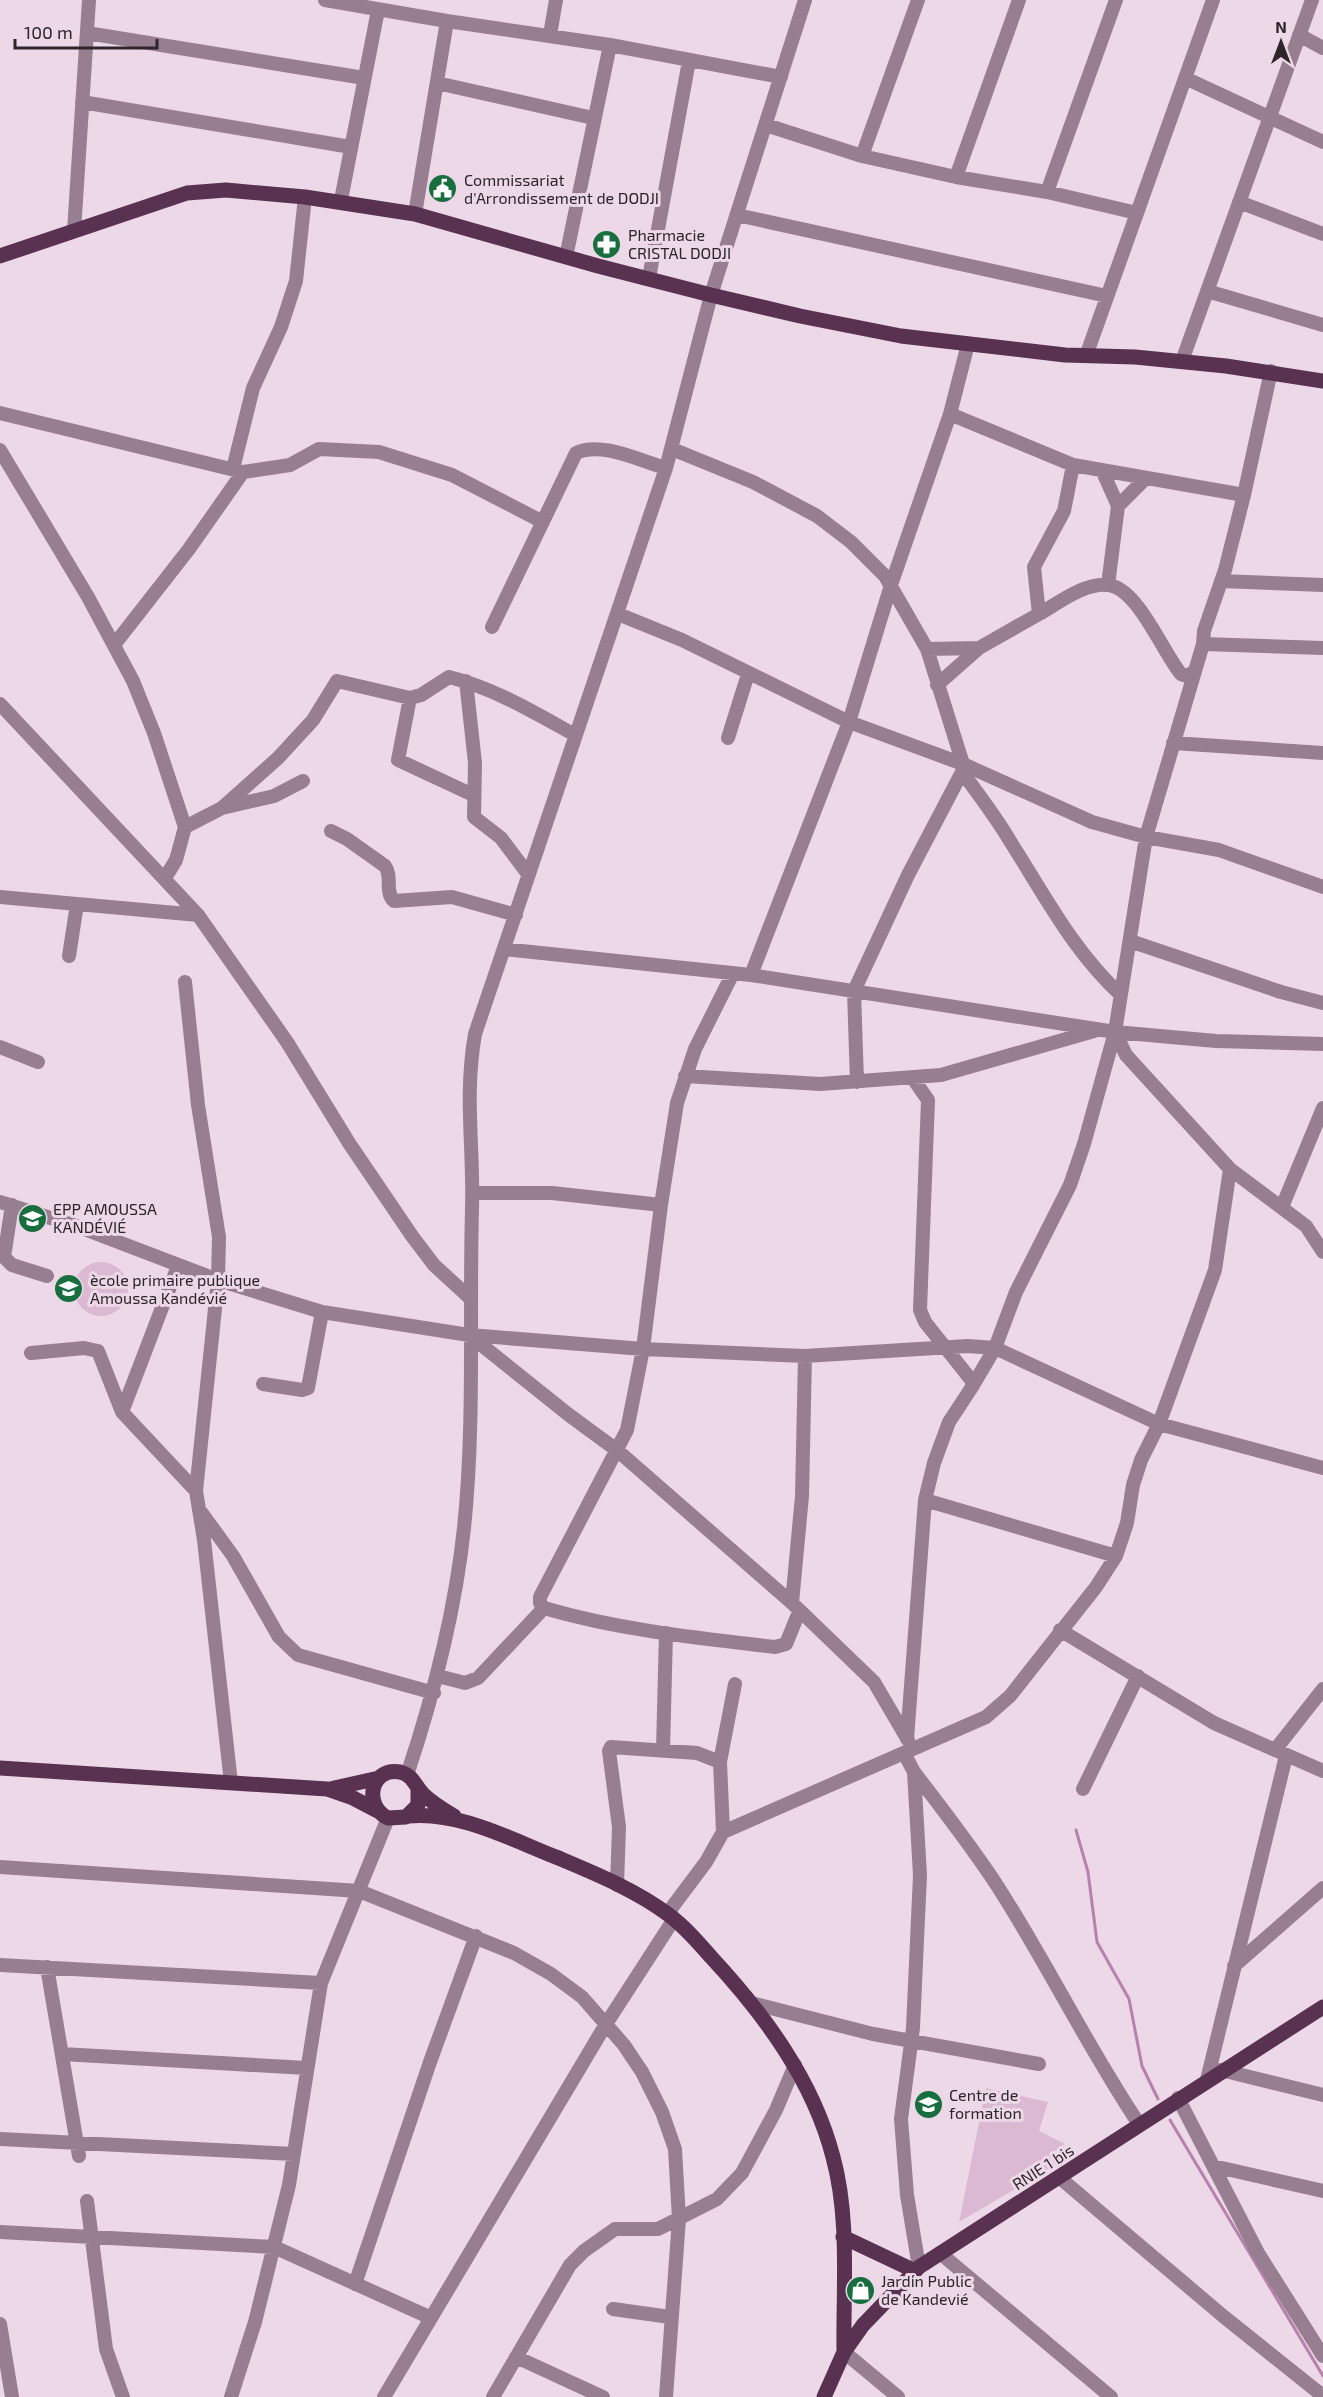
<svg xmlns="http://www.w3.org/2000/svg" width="1323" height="2397" viewBox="0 0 1323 2397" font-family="'Exo 2',sans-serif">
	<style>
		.green { fill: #dcb9d3 }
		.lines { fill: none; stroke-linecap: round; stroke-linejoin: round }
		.stream { stroke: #b881ac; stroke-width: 3 }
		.minor { stroke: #977f91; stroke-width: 14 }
		.major { stroke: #593151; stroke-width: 15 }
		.labels { text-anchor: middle; stroke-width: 6; stroke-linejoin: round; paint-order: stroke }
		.poi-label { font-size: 16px; fill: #2c252a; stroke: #ecd8e7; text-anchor: start }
		.street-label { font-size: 16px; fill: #2c252a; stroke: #ecd8e7 }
	</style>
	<rect width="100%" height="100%" fill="#ecd8e7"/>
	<path class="green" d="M74 1289a27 27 0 1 1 54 0a27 27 0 1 1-54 0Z
		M986,2088L1048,2102L1039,2131L1065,2144L1050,2154L1056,2165L959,2222Z"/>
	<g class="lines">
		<path class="stream" d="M1076,1830L1088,1872L1097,1942L1129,1999L1142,2066L1158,2099
			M1170,2120L1323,2376"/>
		<path class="minor" d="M325,0L447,21L610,45L781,77
			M87,33L364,78
			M550,35L556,0
			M1299,35L1323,48
			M1185,78L1323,142
			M437,83L593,118
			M82,102L351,147
			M766,125L862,156L956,177L1047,192L1137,213
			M862,156L918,0
			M956,177L1019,0
			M1047,192L1116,0
			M341,200L378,10
			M1239,202L1323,234
			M415,214L447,21
			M737,215L1107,296
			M74,231L89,0
			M566,257L610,45
			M649,278L689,61
			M1207,291L1323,325
			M1086,356L1213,0
			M1182,361L1312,0
			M0,413L243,472L290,465L319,449L379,452L452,475L543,522
			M950,414L1073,465L1244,495
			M672,449L753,482L817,516L851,542L885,576L927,649L963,764L962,772L908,875L854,991L857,1082
			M0,450L88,597L133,681L154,733L185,827L176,860L165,878
			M233,469L253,388L281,327L296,281L305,197
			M1102,470L1118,506L1108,585
			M1118,506L1145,479
			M1221,581L1323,585
			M618,614L682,640L849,722L963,764L1092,822L1146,837L1219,850L1323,887
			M1039,614C1057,604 1085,582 1108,585C1138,588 1163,653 1181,674L1187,676L1195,671
			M492,627L576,453C602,441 640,461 666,468
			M1203,644L1323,648
			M114,645L189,549L243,472
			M927,649L979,648
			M466,681L475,763L474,817L501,838L528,874
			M937,685L979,648L1039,614L1034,567L1064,511L1073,465
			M410,698L398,760L473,795
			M0,704L198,915L287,1042L349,1143L412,1236L434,1265L470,1298
			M728,738L748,674
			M1173,743L1323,753
			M962,772C979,795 996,817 1010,841C1044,894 1073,951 1121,995
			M222,808L274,796L303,781
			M185,827L222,808L278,758L313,720L337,681L410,698L421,695L449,677C494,688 535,713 575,735
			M331,831L347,839L385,866C393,877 384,892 394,901L452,897L516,915
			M0,897L198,915
			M1130,941L1281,992L1323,1003
			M504,949L751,975L1115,1032L1216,1041L1323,1044
			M69,956L77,904
			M733,973L695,1049L677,1103L661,1205L643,1349L627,1430L540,1597V1603L544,1608C619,1630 697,1638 775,1647L786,1644L799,1612
			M751,975L849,722L891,585L950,414L968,344
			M185,982L198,1105L219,1237L218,1280L196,1491L204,1540L231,1783
			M1115,1032L1126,1055L1230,1169L1306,1226L1323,1252
			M0,1047L38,1062
			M685,1076L820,1084L941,1075L1094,1031
			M472,1193H552L661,1205
			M0,1202L79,1227L218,1280L322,1312L469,1335L643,1349L805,1356L968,1346L995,1348L1159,1424L1323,1468
			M12,1205L4,1257L12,1265L47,1276
			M1282,1207L1323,1108
			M469,1335L569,1415L618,1451L792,1603L874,1682L908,1740
			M31,1353L84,1348L98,1351L122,1412L196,1491
			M263,1384L302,1390L308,1388L322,1312
			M972,1387L995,1348L1016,1292L1070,1185L1084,1144L1115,1032L1146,837L1203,644L1204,631L1225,570L1244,495L1271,371
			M122,1412L178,1266
			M925,1500L1116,1556
			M201,1512L233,1556L279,1637L298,1655L434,1693
			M792,1603L802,1496L805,1356
			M1060,1630L1214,1723L1323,1771
			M438,1676L465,1683L478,1678L544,1608
			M907,1739L925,1500L934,1463L949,1422L972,1387V1381L925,1322L920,1310L928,1100L912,1077
			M663,1750L666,1633
			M1275,1750L1323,1689
			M904,1753L914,1772L920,1875L913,2028L901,2119L907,2195L919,2267
			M720,1762L735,1684
			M914,1772C943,1810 972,1847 998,1887C1048,1965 1088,2048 1139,2124
			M407,1775C434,1694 455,1613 464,1528C475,1423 469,1316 472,1210C474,1148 464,1097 475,1034L666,468L711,295L805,0
			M1083,1789L1138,1676
			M723,1832L986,1717L1010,1696L1096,1587L1116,1556L1127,1523L1133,1485L1141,1460L1159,1424L1215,1270L1230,1169
			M0,1867L359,1891L514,1953L551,1974L582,1997L624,2045L642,2072L662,2112L675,2149L679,2219L666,2397
			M617,1885L619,1827L609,1751L611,1747L697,1753L720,1762L723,1832L706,1862L667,1914
			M0,1965L321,1983
			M1234,1966L1323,1888
			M47,1967L79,2156
			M751,2003L873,2034L1039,2064
			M62,2054L306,2068
			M1221,2070L1323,2095
			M1207,2080L1286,1756
			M1178,2098L1258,2253L1323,2356
			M0,2139L294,2154
			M1213,2166L1323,2191
			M1060,2178L1223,2316L1323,2396
			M87,2201L106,2349L123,2397
			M0,2232L274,2247L429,2317
			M940,2253L1111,2397
			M355,2284L430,2062L476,1936
			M613,2309L670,2317
			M0,2324L12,2397
			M844,2352L898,2397
			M516,2357L603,2397
			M231,2397L255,2322L289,2185L321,1983L388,1818
			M384,2397L606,2024L674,1919
			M493,2397L570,2265L584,2251L615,2229H658L717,2199L742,2173L776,2110L795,2065"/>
		<path class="major" d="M0,256L187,193L226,190L305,197L415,214L598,266L711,295L800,316L901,336L1065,355L1135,357L1226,366L1323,381
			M0,1768L327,1789L353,1798L376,1810
			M418,1788V1805L406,1817L388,1818C363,1806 370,1767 400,1772C413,1775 415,1786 423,1794C432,1803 444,1810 454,1816
			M330,1789L379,1778
			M408,1816C459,1811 510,1839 556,1857C594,1873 636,1890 669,1915C685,1927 698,1942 711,1957C764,2014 813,2080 833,2157C850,2219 843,2288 844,2352
			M843,2237L915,2271
			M824,2397L844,2352L863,2325L919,2267L1323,2007"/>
	</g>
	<defs>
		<symbol id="civic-disc" viewBox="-11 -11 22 22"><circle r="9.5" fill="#196e40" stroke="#ecd8e7"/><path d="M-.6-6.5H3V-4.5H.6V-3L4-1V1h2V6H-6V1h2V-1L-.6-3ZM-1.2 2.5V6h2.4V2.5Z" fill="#fff"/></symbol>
		<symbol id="pharmacy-disc" viewBox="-11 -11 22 22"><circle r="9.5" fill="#196e40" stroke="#ecd8e7"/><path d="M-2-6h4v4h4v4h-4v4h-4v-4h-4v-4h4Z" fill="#fff"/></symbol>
		<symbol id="school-disc" viewBox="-11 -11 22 22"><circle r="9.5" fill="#196e40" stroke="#ecd8e7"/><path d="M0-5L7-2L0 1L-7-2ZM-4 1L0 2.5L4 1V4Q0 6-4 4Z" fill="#fff"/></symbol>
		<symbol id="shop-disc" viewBox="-11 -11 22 22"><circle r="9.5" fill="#196e40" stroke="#ecd8e7"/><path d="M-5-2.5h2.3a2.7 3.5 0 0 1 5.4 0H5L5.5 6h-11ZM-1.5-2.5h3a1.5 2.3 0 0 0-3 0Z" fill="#fff"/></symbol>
	</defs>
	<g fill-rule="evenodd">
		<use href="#civic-disc" x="426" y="172" width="33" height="33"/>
		<use href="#pharmacy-disc" x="590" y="228" width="33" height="33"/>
		<use href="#school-disc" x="16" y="1202" width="33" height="33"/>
		<use href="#school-disc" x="52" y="1272" width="33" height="33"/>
		<use href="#school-disc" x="912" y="2088" width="33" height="33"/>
		<use href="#shop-disc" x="844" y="2274" width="33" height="33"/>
	</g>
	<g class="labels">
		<g class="poi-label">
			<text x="464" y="186">Commissariat<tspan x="464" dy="18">d'Arrondissement de DODJI</tspan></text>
			<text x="628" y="241">Pharmacie<tspan x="628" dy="18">CRISTAL DODJI</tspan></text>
			<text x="53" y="1215">EPP AMOUSSA<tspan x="53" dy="18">KANDÉVIÉ</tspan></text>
			<text x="90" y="1286">ècole primaire publique<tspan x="90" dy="18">Amoussa Kandévié</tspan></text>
			<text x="949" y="2101">Centre de<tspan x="949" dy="18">formation</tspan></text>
			<text x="881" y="2287">Jardin Public<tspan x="881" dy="18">de Kandevié</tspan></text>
		</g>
		<g class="street-label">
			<text transform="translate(1043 2167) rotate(-33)" y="6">RNIE 1 bis</text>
		</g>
	</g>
	<g transform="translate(1281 42)" stroke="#ecd8e7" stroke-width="4.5" paint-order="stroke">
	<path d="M0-4.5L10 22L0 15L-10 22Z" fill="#2c252a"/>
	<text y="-9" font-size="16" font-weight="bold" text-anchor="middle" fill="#2c252a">N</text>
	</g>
	<path d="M15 39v9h142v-9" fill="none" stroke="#2c252a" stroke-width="3"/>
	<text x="24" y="39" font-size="18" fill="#2c252a" stroke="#ecd8e7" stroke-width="4.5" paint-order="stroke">100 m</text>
</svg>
